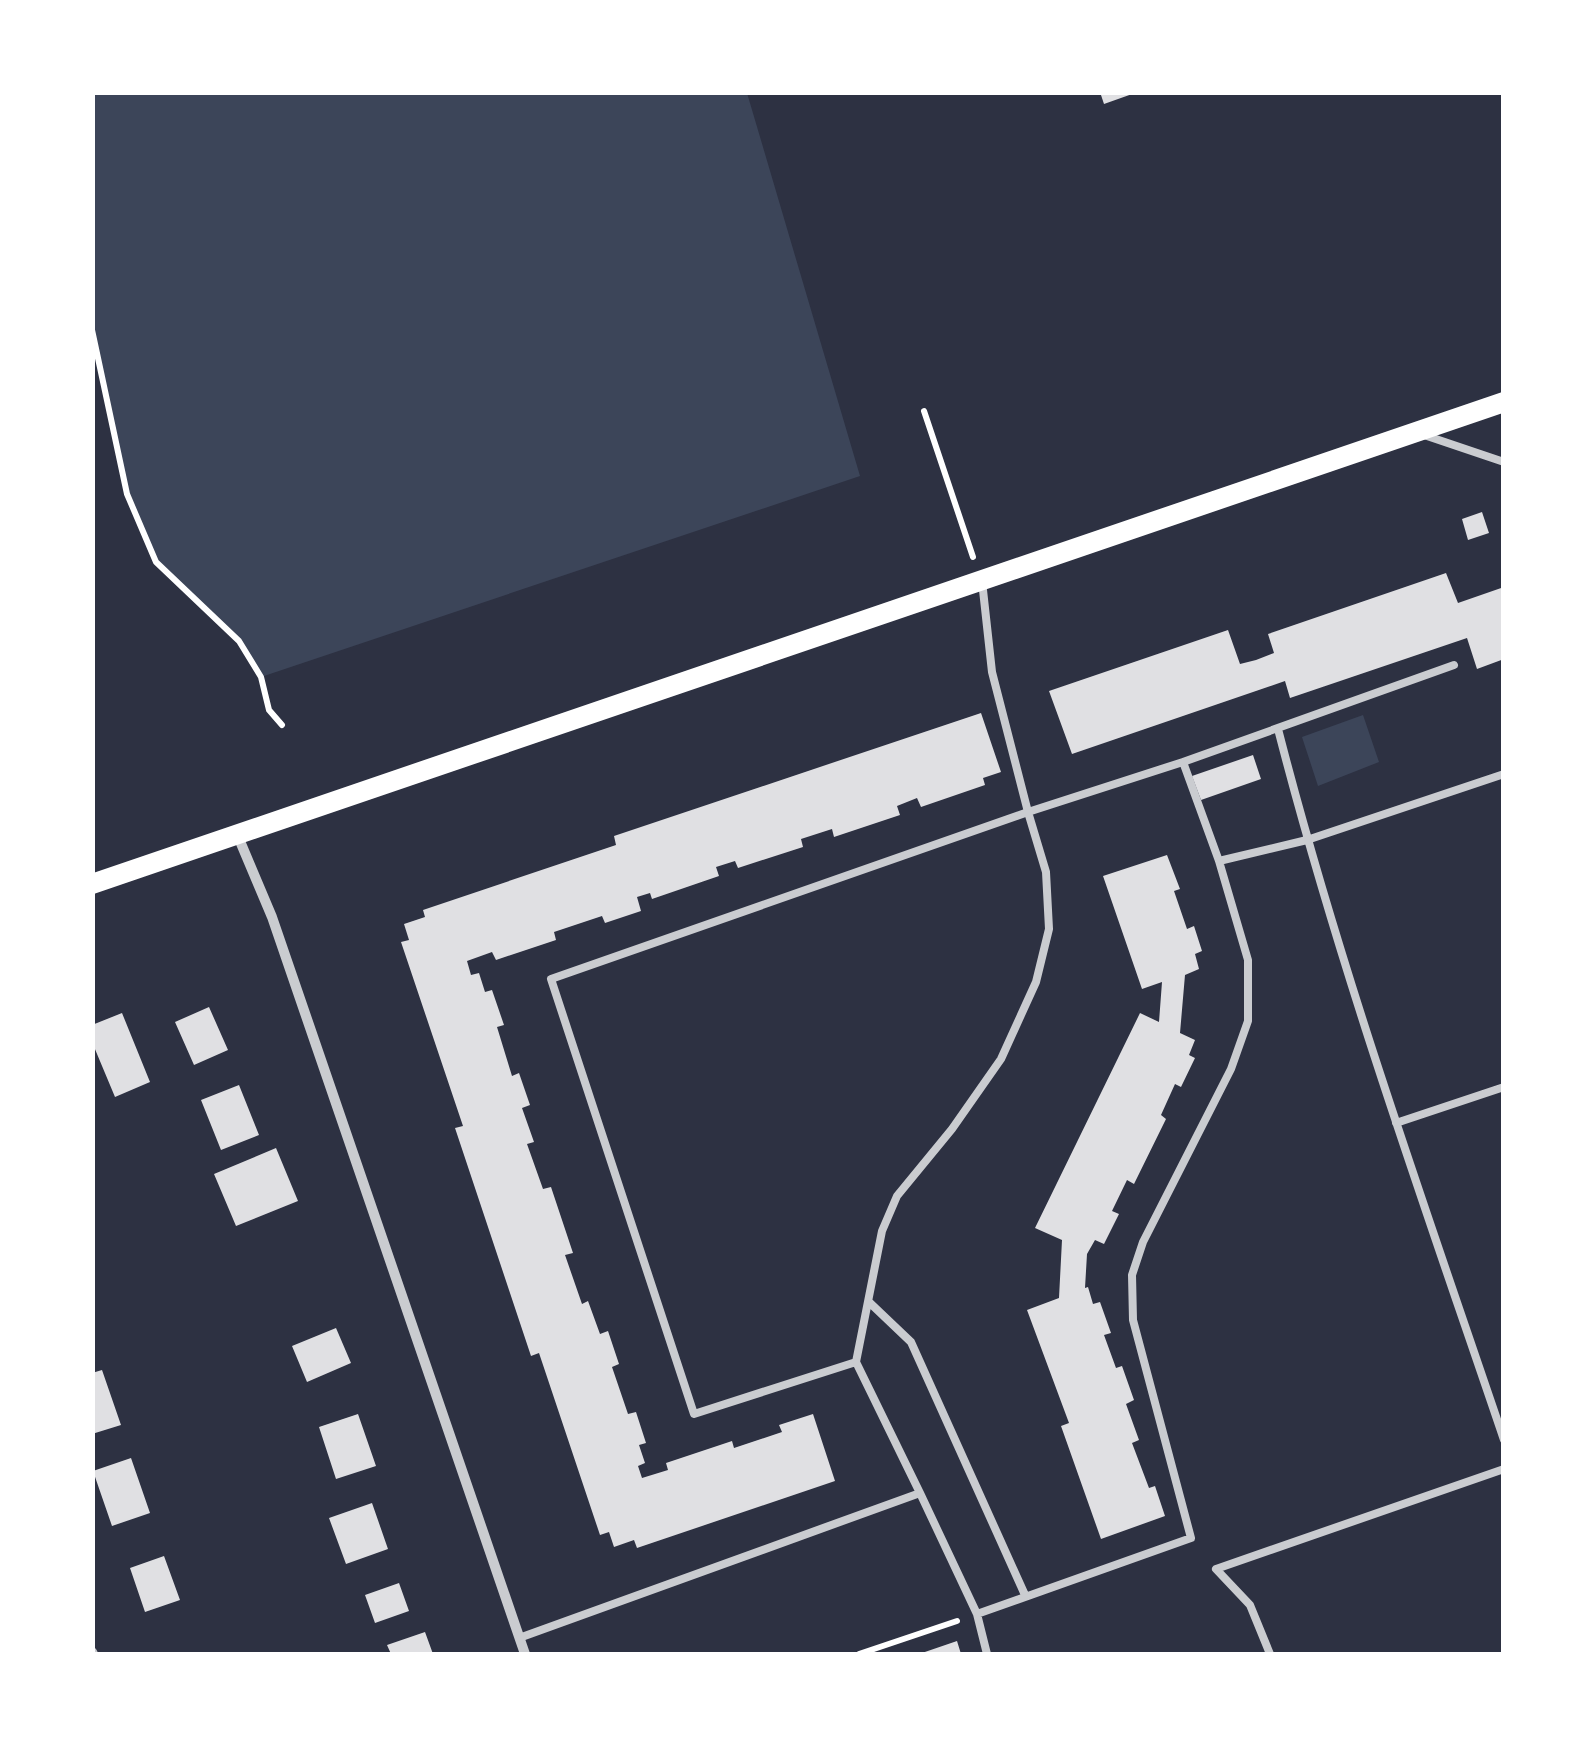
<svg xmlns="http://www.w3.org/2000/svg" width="1596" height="1747" viewBox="0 0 1596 1747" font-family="'Alegreya Sans',sans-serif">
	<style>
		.green { fill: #3c4559 }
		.building { fill: #e0e0e3 }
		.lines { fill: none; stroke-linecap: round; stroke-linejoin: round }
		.path { stroke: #fff; stroke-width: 6 }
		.service { stroke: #caccd0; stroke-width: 8 }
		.minor { stroke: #caccd0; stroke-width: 10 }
		.secondary { stroke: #fff; stroke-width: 20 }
	</style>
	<rect width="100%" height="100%" fill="#2d3142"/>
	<path class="green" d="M92,93H747L860,476L261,677L238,641L156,562L127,494L93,330Z
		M1363,715L1379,762L1318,786L1302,737Z"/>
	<path class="building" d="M1100,92H1135V93L1104,104Z
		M1482,512L1489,533L1468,540L1462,519Z
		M1446,573L1458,603L1504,587V659L1477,669L1467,638L1290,698L1285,681L1072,754L1049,691L1228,630L1240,664L1256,660L1274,653L1268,634Z
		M981,713L1001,772L983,778L985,785L921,807L917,798L897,806L900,815L834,837L832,829L801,839L803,847L738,868L735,861L716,867L719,876L652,899L650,893L637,897L641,911L605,923L602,916L554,932L556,940L496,960L492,952L467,961L471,975L479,973L485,992L492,990L504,1025L497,1027L512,1076L519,1073L530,1105L522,1108L534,1142L527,1144L543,1189L551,1187L573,1253L565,1255L582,1304L588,1301L600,1334L608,1331L619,1364L612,1367L628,1414L636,1412L646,1443L639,1445L645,1463L638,1466L642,1478L668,1470L666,1463L732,1441L734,1448L782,1432L779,1425L813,1414L835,1481L637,1548L634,1540L614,1547L609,1532L600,1535L539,1353L531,1356L455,1128L463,1126L401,942L409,940L404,924L425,917L423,910L616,845L614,836Z
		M1253,755L1261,779L1201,800L1192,776Z
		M1167,855L1180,889L1174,891L1187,929L1194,926L1202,951L1195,954L1199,969L1185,975L1180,1033L1195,1040L1189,1055L1195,1058L1181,1087L1175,1084L1161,1115L1166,1119L1134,1184L1127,1180L1112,1211L1119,1214L1104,1244L1095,1240L1087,1254L1085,1288L1088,1287L1093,1304L1100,1302L1111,1333L1104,1335L1116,1368L1122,1366L1134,1400L1126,1404L1139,1440L1132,1443L1149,1488L1155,1486L1165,1516L1101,1539L1061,1426L1069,1423L1027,1310L1059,1298L1062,1240L1035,1228L1140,1013L1159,1022L1162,982L1142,989L1103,876Z
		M209,1007L228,1050L194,1065L175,1022Z
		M122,1013L150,1082L115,1097L92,1042V1025Z
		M239,1085L259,1135L221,1150L201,1100Z
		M276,1148L298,1201L236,1226L214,1174Z
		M336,1328L351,1363L307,1382L292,1346Z
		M102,1370L121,1425L92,1434V1373Z
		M358,1414L376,1466L336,1479L319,1427Z
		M131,1458L150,1513L112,1526L93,1471Z
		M372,1503L388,1549L346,1564L329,1518Z
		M164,1556L180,1600L145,1612L130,1568Z
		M399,1583L409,1611L375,1623L365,1595Z
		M425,1632L433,1654H391L387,1645Z
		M957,1641L961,1654H919Z"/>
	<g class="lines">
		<path class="path" d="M92,330L127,494L156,562L239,641L261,677L269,710L282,725
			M924,411L973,557
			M859,1654L957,1621"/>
		<path class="service" d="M1424,435L1504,462
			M982,581L992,672L1028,812L1183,762L1454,665
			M1278,729C1340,970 1424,1204 1504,1440
			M1219,861L1307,840L1504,774
			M1396,1123L1504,1087
			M869,1302L911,1342L1025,1595
			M920,1493L977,1614L1191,1538L1133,1320L1132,1275L1143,1242L1231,1069L1248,1021V960L1219,861L1183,762
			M977,1614L987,1654
			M519,1638L920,1493L856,1362L882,1231L897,1196L952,1129L1001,1059L1036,982L1049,929L1046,872L1028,812L551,979L694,1414L856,1362
			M1270,1654L1250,1605L1216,1569L1504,1469"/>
		<path class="minor" d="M237,834L272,917L525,1654
			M92,1652L93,1654"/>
		<path class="secondary" d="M92,884L1504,402"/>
	</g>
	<rect width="1596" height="1747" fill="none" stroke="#ffffff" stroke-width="190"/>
</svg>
